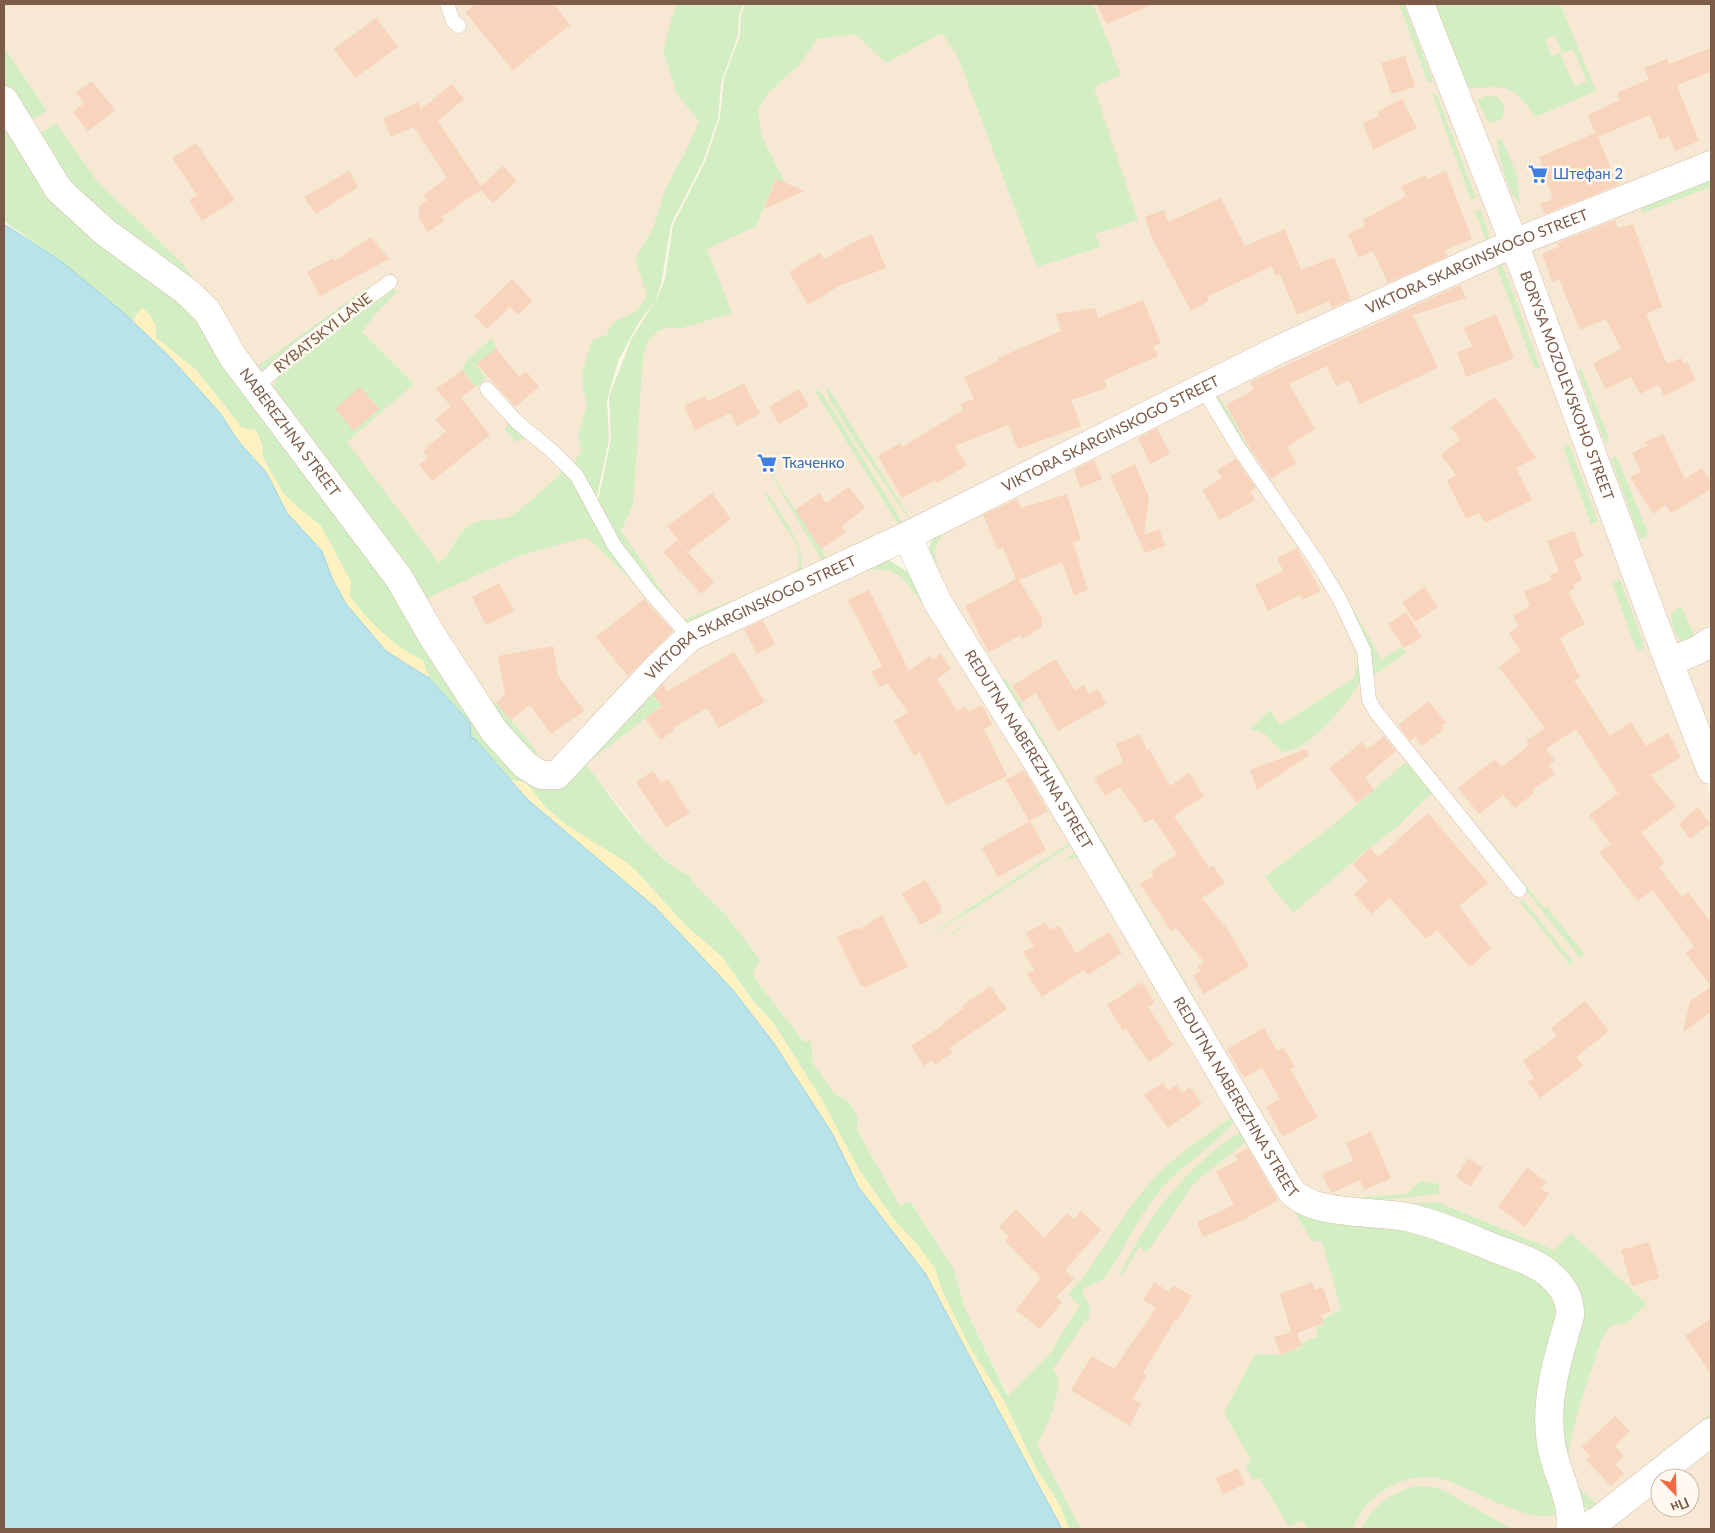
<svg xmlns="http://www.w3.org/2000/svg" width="1715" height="1533" viewBox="0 0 1715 1533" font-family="Lato,sans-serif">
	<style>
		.residential { fill: #f7e8d4 }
		.green { fill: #d4eec3; fill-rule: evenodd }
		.sand { fill: #fff2c0 }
		.water { fill: #b9e3eb; stroke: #9ed3de }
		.building { fill: #f7d4bb }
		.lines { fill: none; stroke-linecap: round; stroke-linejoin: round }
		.service-casing { stroke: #d5bfae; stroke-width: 15 }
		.minor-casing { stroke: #d5bfae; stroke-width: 29 }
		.tertiary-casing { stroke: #d5bfae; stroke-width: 29 }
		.service { stroke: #fff; stroke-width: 14 }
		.minor { stroke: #fff; stroke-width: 28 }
		.tertiary { stroke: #fff; stroke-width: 28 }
		.labels { text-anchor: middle; stroke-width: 5; stroke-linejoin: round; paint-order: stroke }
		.shop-label { font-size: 15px; fill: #366cbe; stroke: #fff9ef; text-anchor: start }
		.street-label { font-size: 15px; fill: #7c5b48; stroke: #fff9ef }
	</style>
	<rect width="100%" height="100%" fill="#fef6e7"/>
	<path class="residential" d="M4,4H743L739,15L738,35L721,83L718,118L703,162L671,224L661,284L655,301L632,333L619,359L613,377L607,400L609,439L596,501L682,636L559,763L541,768L107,228L4,92Z
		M745,4H1412L1496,233L1494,242L689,629L597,506L611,439L609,397L631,340L657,298L665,279L673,225L706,160L720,117L724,79L740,35L741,15Z
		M1432,4H1711V154L1526,226L1517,223Z
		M1711,175V636L1677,646L1528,255L1533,245Z
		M1500,260L1508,265L1711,796V1424L1601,1509L1584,1508L1304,1194L960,624L929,549L936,528L1191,400Z
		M883,556L912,575L1282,1186L1485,1249L1560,1529H1076L964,1306L954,1270L910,1201L900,1206L857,1130L848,1101L834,1093L813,1063L811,1042H804L756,980L725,914L692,882L691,877L683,874L651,847L586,764L582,762L680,652Z
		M1711,646V743L1685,665Z
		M1711,1440V1529H1597L1660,1480V1508H1690V1478H1663Z"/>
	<path class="green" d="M676,4H743L739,15L738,35L721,83L718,118L703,162L671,224L661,284L655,301L639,322L619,359L607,400L609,439L596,501L574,462L581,452L578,435L587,404L583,389L582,372L592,340L607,335C612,319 622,319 635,312C640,308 644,300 647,295L635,259L653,228L666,188L688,147L699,121L677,94L663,50Z
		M745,4H1093L1121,75L1094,87L1138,220L1095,234L1100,247L1037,267L958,57L942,33L886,63L856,34L817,39L800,64L768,93L758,111L761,135L785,183L775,180L756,226L707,249L732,313L682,328H666L658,331L647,342L643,357L633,504L621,531L682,620L729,602L730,610L689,629L640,574L597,506L611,439L609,397L631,340L657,298L665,279L673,225L706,160L720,117L724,79L740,35L741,15Z
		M1399,4H1404L1433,81L1428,83Z
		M1432,4H1560L1596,91L1535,117C1509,77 1504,90 1463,87ZM1555,36L1562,52L1551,56L1545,39ZM1573,49L1587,81L1575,87L1560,54Z
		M4,47L47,111L34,118L23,119L4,92Z
		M1432,93L1437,95L1476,198L1471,200Z
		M1485,96L1498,97C1505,104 1505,110 1502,119L1493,123L1487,120L1477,100Z
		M4,112L23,142L173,287L542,781L650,691L661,706L586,764C612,797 653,862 691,876L692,882L725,914L760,960L753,971L756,980L804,1042L811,1041L813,1063L834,1093L848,1101L858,1117L857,1130L900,1206L910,1201L954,1270L964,1306L1008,1396L1051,1352L1080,1305L1068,1295C1102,1258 1122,1211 1157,1175C1176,1155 1212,1132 1235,1114H1239C1225,1140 1183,1163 1162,1188C1139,1214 1125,1247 1106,1276C1096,1286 1088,1283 1082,1290L1090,1308L1088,1321H1085L1053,1369C1054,1372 1058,1377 1058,1380C1060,1396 1045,1431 1037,1445L1081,1529H1069L1059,1504L1035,1467L1005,1403L970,1348L942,1291L935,1269L916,1243L894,1220L859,1170L820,1097L772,1021L753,1001L722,957L686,926L637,872L566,825L546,808L526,783L511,780L475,739L471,738L470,723L429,678L423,661C392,645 369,623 349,595L351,582L320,525L297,507L283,493L263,458L262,445L242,428L196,370L156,338L155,323L137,313L133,322L62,263L4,221Z
		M56,123L97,181L183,264L258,366L369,286L373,289L263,376L107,228L34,137Z
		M1500,139L1503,142L1516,173L1520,204C1506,189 1500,161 1497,142Z
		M1711,175V187L1642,213V202Z
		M1481,210L1490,239L1388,288L1486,241L1475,211Z
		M1496,265L1503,266L1540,367L1535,370Z
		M393,289L397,292L376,313L362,332L414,384L347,442L439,563C453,553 454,537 467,527C480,516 497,523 511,516C525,508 550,482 564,471L525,438L516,442L505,429L509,422L566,470L682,636H679L628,577L587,537L518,556L417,603L270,394L281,370L386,290Z
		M492,338L496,348L476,365L486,378L476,388L462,370L467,360Z
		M1581,368L1610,441L1605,443L1578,370Z
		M826,385L912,521L914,526L851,434L829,398Z
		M817,390L824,396L901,520L904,531L829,564L821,559L753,445L829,562L900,527L815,391Z
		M1215,393C1231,410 1240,436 1253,455C1296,523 1345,587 1381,660L1402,647L1406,653L1373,676C1369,645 1358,621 1343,594L1216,401Z
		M1569,444L1598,521L1591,524L1563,447Z
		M1616,456L1649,535L1640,539L1611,459Z
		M764,493H767C779,512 818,560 795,579C783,589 761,595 746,602L742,596L794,577L800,564L797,545Z
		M936,528L944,531L934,550L943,588L941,589L929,549Z
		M883,556L912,575L923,599L921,602C897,568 891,566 850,572Z
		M1620,579L1645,648L1637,651L1612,583Z
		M1681,606L1695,638L1686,644C1675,638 1672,627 1671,614Z
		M1356,646H1358L1360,679L1357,688C1340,710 1310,750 1282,752L1265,734L1250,729L1270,710L1280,725L1353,679L1357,666Z
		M1005,678L1024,707L1017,708L998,679Z
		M496,702L538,753L532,761L492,705Z
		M1030,718L1179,971L1240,1080H1242L1300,1179L1297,1180L1026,723Z
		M1406,762L1432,793L1395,829L1369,848L1293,913L1265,877L1332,826Z
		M1478,826L1544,908L1547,907L1584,954L1580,958L1476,828Z
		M1072,841L1069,846L971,911L926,937Z
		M1076,852L1079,857L1063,860L972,920L952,935V947V933Z
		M1523,900L1573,962L1571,966L1520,902Z
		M1243,1132L1255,1143H1244L1194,1183L1147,1252L1139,1247L1122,1276L1120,1273C1147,1224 1165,1193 1208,1156C1219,1147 1231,1137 1243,1132Z
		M1274,1178L1538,1272L1561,1300L1546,1380L1563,1510C1535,1533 1469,1483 1437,1478C1421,1475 1403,1479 1389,1487C1371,1497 1360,1510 1353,1529H1308L1302,1520L1289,1527L1260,1478L1253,1480L1246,1465L1252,1462L1224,1413L1255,1354L1281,1355L1302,1347L1301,1343L1318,1337L1316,1327L1325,1324L1323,1320L1341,1309L1322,1241H1312Z
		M1420,1181L1439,1184V1194C1411,1196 1333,1209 1311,1196L1351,1198L1407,1194Z
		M1437,1202L1554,1250L1571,1233L1647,1304L1627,1323L1611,1326L1602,1338C1594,1363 1561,1452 1569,1472C1574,1486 1589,1497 1600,1507L1711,1413V1424L1601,1509C1588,1513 1577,1505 1570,1494C1551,1461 1552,1407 1561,1372C1566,1352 1576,1333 1577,1313C1577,1305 1574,1295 1570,1288C1551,1258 1458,1224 1423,1213C1411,1209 1397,1209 1385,1207L1394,1204Z
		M1417,1486L1439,1488L1512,1529H1361C1373,1506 1391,1492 1417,1486Z"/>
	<path class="sand" d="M141,308C154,315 155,324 156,338L196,370L242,428L256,430L262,445L263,458L283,493L297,507L320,525L351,582L349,595C369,623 392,645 423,661L429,678L386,651L346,604L332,578L322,551L287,513L266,472L239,442L220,413L169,356L133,322Z
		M511,780L526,783L546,808L566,825L626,862L637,872L686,926L722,957L752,1001L772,1022L820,1097L859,1170L894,1220L916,1243L935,1269L942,1291L970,1348L1005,1403L1035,1467L1059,1504L1069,1529H1062L925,1273L859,1188L832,1133L773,1042L733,990L656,908L527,799Z"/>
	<path class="water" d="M4,224L62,262L125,314L169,356L220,413L239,442L266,472L287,513L322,551L332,578L346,604L386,651L429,678L470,723L471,738L475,739L527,799L656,908L733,990L773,1042L832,1133L859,1188L925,1273L1062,1529H4Z"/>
	<path class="building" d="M476,4H554L570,25L513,70L465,12Z
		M1096,4H1154L1107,24Z
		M376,18L398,47L355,78L334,49Z
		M1711,48V72L1677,85L1699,141L1675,151L1669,136L1660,140L1650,115L1598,137L1618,185L1545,214L1540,204L1553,199L1539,157L1595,133L1588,115L1620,100L1617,93L1649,79L1644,68L1667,59L1669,64Z
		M1405,56L1415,87L1391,94L1381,63Z
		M92,81L115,110L88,131L73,112L84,103L76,93Z
		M452,84L464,99L438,121L481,186L503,166L517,181L493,203L481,190L441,217L444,221L428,232L419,219V207L427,200L423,195L447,178L414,127L391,137L383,119L418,102L421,109Z
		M1402,99L1417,128L1373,150L1363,123L1379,116L1377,112Z
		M196,143L235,200L202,221L189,200L197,195L172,158Z
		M349,171L358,187L316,214L304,197Z
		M1446,171L1472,239L1445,250L1448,256L1388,283L1373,251L1359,258L1348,234L1365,226L1363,220L1406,196L1401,186L1426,175L1428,179Z
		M776,179L805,191L764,209Z
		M1221,198L1245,246L1285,229L1301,270L1334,257L1351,299L1332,308L1329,301L1297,315L1280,274L1276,276L1272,266L1207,297L1209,301L1191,311L1152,238L1145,217L1164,210L1168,222Z
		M1615,220L1618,228L1633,224L1662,307L1646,314L1667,364L1681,358L1684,364L1687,362L1696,380L1664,396L1659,385L1640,394L1631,377L1605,389L1593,363L1621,349L1606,319L1580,330L1559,279L1552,282L1542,253L1559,247L1557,243Z
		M872,234L886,268L839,286L808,305L789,272L820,253L824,259L852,243Z
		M371,237L389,259L320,296L307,272L333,258L334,261Z
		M512,279L533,301L518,315L510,307L487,329L474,316Z
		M1460,285L1466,298L1413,315L1438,368L1360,404L1349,380L1336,386L1327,366L1289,384L1315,429L1287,447L1296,463L1271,479L1251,450L1226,405L1254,390L1250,382Z
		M1143,300L1161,343L1153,346L1158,356L1104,380L1107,388L1071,400L1081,426L1018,449L1008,425L955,446L967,465L937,483L935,480L902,498L878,456L900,443L902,447L963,410L960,404L974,399L964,377L999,361L998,358L1061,331L1056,314L1096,308L1098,318Z
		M1496,314L1514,358L1466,377L1457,352L1472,347L1464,328Z
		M496,348L519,377L526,371L539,387L515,407L477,364Z
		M462,370L475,387L461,398L490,435L432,481L419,465L428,457L423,451L446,431L435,420L451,406L436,389Z
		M744,383L760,414L737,426L730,413L695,430L684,406L705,396L708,401Z
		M360,387L379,409L354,431L335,409Z
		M799,389L809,406L779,424L769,407Z
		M1495,397L1536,458L1516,468L1532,500L1485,523L1479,513L1466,519L1447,481L1456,475L1441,455L1460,440L1451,427Z
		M1157,428L1170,454L1150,464L1138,438Z
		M1663,434L1685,479L1702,468L1711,482V489L1671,513L1666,505L1653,514L1630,477L1641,472L1632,453L1647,446L1645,442Z
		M1236,459L1256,488L1250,491L1255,500L1220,520L1202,490L1222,478L1217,470Z
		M1094,460L1102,479L1080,488L1074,470Z
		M1135,464L1149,497L1144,535L1159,529L1165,546L1145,553L1110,476Z
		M849,487L865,508L842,526L846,532L821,549L795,510L820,493L826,503Z
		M712,493L731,519L688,552L667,526Z
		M1067,494L1081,540L1073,542L1088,590L1074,595L1062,562L1019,580L1042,619V627L1022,639L1020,635L989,653L965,606L1016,579L1003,547L998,550L983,515L1017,499L1021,508Z
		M1574,531L1583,556L1574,560L1582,580L1573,584L1574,589L1568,592L1585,624L1560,638L1580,678L1574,680L1610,736L1631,722L1646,746L1668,733L1681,757L1651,775L1676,807L1641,833L1665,863L1659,868L1682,897L1688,892L1711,923V986L1686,953L1694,947L1653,890L1638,901L1599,852L1611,844L1589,815L1618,793L1576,729L1546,749L1555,761L1548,765L1555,774L1532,790L1534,793L1515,808L1503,795L1479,814L1458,788L1495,759L1502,767L1529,745L1526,741L1545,728L1499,667L1521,651L1509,633L1519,626L1513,616L1530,606L1524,591L1552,580L1550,575L1559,571L1547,541Z
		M677,540L714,582L701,594L663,552Z
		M1297,548L1320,589L1319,592L1302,600L1300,595L1268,611L1255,585L1283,571L1277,558Z
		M499,583L514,611L486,625L472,597Z
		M1425,587L1438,607L1415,622L1402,602Z
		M869,590L909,671L930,656L932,660L941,654L951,669L937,679L957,711L965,706L968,712L982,705L992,724L984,729L1007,776L946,805L920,752L914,756L894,721L908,712L887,683L880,687L871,672L882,666L848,600Z
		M644,599L673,631L628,676L596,637Z
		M1406,612L1422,637L1404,648L1388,624Z
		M763,620L775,644L757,654L744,629Z
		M553,646L558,675L584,711L551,734L530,705L510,720L496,702L505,695L498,656Z
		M734,652L765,702L719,728L707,708L673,728L675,730L661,740L645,718L662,707L653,695L663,684L667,691Z
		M1055,659L1075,690L1084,685L1089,694L1098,689L1106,704L1058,731L1036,693L1022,702L1012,686Z
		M1429,701L1446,723L1441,726L1444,729L1422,746L1415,737L1410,741L1398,725Z
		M1140,734L1147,750L1149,749L1170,786L1189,773L1204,796L1174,816L1209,868L1213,866L1225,883L1202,898L1228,930L1249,966L1204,994L1193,976L1201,971L1197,966L1204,962L1176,928L1171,931L1140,884L1154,875L1151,872L1177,854L1153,818L1145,823L1120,787L1105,796L1094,778L1123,762L1116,744Z
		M1384,736L1396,751L1365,777L1374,790L1357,803L1329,768L1362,742L1367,749Z
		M1306,749L1309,755L1257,790L1250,770Z
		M1024,770L1048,811L1029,821L1006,780Z
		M653,771L661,783L668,779L690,813L666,827L636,782Z
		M1698,807L1710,824L1690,839L1679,824Z
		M1428,813L1488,883L1459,906L1491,948L1470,967L1437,930L1426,939L1390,898L1371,914L1354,894L1368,881L1353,864L1370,848L1378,857Z
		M1030,821L1046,850L998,877L982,848Z
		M925,880L941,906V913L921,925L902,894Z
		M882,915L908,967L864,988L863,985L861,986L837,937L857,928L858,930Z
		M1046,922L1050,930L1059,925L1076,953L1109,932L1122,953L1088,975L1084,970L1042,997L1027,974L1035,970L1023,952L1034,946L1026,933Z
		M1142,982L1155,1003L1148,1007L1173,1045L1149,1062L1126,1029L1123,1031L1107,1005Z
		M990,986L1007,1009L949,1048L952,1053L935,1065L932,1060L924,1066L911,1046L943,1025L942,1024L964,1008L962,1006Z
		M1711,987V1012L1683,1032L1690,1001Z
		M1585,1001L1609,1031L1576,1057L1583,1066L1540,1098L1528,1082L1534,1078L1523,1061L1557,1036L1551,1028Z
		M1264,1028L1277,1051L1284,1048L1295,1067L1290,1069L1318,1117L1283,1137L1266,1107L1280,1099L1262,1068L1244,1078L1227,1049Z
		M1163,1083L1168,1091L1176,1085L1182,1093L1190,1087L1202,1104L1168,1128L1144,1095Z
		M1371,1132L1391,1178L1364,1190L1360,1180L1331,1193L1322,1174L1353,1161L1346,1143Z
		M1248,1148L1278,1200L1243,1220L1203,1237L1197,1222L1234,1205L1216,1172L1238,1160L1235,1155Z
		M1469,1158L1483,1168L1470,1187L1456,1176Z
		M1527,1167L1546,1182L1541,1188L1549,1194L1525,1227L1498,1207Z
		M1016,1209L1044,1238L1067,1213L1074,1219L1081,1211L1101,1230L1065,1270L1074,1279L1056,1297L1062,1302L1040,1329L1016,1310L1041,1278L1005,1241L1009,1237L999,1227Z
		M1649,1242L1659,1278L1632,1286L1621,1250Z
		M1154,1282L1169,1292L1173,1285L1192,1296L1177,1321L1175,1320L1143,1373L1147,1376L1132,1399L1141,1403L1130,1426L1071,1390L1092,1356L1114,1369L1156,1308L1143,1300Z
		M1312,1282L1315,1290L1323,1287L1331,1311L1321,1315L1324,1323L1297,1333L1302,1346L1281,1355L1274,1337L1291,1332L1280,1294Z
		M1711,1318V1374L1685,1336Z
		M1615,1416L1630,1431L1615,1446L1624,1456L1615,1464L1624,1474L1611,1486L1586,1460L1590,1456L1582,1447Z
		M1238,1468L1245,1484L1223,1494L1216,1478Z"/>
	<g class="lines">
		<defs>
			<path id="service" d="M447,4L453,21L459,26
				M257,386L297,350L390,282
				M1202,387L1238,447L1316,560L1340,600L1364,651L1369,700L1376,712L1519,890
				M487,389L517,422L552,451L577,476L614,545L650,592L690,637"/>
			<g id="minor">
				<path id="s1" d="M4,100L59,190L105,232L186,291L207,311L233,357L399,578L431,634L494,731L525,765L541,775H557L658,667L690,637L907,536L1280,349L1514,243L1711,165"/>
				<path id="s2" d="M1514,243L1669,662L1711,770"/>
				<path id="s3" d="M907,536L938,603L1043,771L1291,1191C1315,1217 1377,1210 1411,1218C1440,1225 1467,1237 1494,1248C1512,1255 1534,1261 1549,1274C1562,1285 1571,1299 1570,1316C1558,1358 1544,1400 1551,1444C1555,1472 1575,1502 1570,1529"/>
				<path d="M1669,662L1698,650L1711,641"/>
				<path d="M1583,1529L1599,1520L1711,1432"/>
			</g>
			<path id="tertiary" d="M1420,4L1514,243"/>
		</defs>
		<use href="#service" class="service-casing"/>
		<use href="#minor" class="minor-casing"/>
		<use href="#tertiary" class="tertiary-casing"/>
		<use href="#service" class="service"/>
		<use href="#minor" class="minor"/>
		<use href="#tertiary" class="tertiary"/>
	</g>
	<defs>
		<symbol id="supermarket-bare" viewBox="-9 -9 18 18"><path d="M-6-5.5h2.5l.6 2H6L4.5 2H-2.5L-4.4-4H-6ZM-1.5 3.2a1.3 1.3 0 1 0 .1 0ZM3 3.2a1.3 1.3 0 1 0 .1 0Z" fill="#3f7fe0" stroke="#fff9ef" stroke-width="2.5" paint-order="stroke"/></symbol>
	</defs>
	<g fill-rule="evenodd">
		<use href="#supermarket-bare" x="1524" y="160" width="28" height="28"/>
		<use href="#supermarket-bare" x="753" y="449" width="28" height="28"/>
	</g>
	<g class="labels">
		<g class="shop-label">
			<text x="1553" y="179">Штефан 2</text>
			<text x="782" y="468">Ткаченко</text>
		</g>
		<g class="street-label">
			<text dy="5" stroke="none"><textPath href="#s1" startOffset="1951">VIKTORA SKARGINSKOGO STREET</textPath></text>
			<text transform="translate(323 333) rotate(-38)" y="5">RYBATSKYI LANE</text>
			<text dy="5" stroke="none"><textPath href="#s2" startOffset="152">BORYSA MOZOLEVSKOHO STREET</textPath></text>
			<text dy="5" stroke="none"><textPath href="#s1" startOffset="444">NABEREZHNA STREET</textPath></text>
			<text dy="5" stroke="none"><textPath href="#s1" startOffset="1546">VIKTORA SKARGINSKOGO STREET</textPath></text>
			<text dy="5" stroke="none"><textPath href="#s1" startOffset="1141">VIKTORA SKARGINSKOGO STREET</textPath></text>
			<text dy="5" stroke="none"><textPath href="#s3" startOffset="246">REDUTNA NABEREZHNA STREET</textPath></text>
			<text dy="5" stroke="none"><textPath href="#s3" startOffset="651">REDUTNA NABEREZHNA STREET</textPath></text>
		</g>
	</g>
	<rect width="1715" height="1533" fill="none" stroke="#7c5b48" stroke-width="10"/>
	<g transform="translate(1675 1493) rotate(157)"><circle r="24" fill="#fff9ef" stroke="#cbbaac"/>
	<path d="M0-4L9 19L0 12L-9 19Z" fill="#f46a40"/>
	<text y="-8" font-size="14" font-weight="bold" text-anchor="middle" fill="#7c5b48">Пн</text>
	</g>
</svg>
